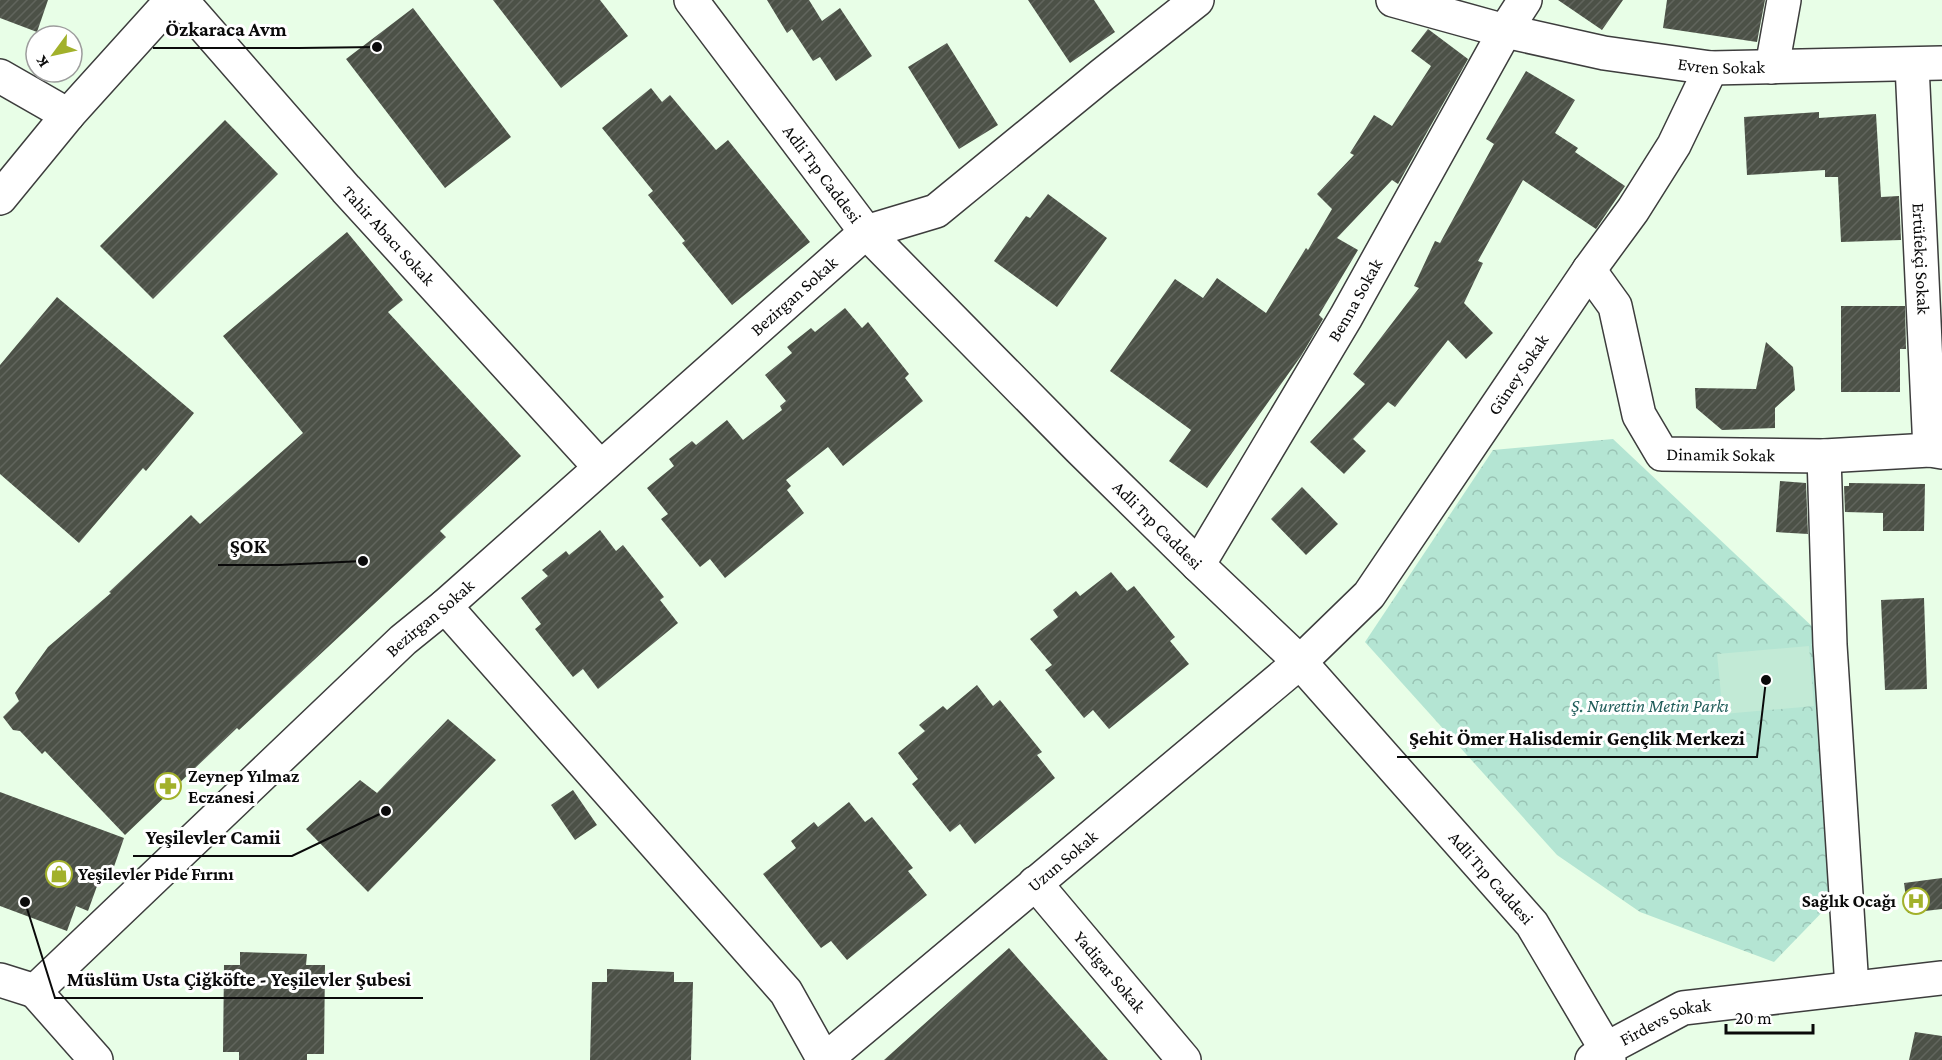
<svg xmlns="http://www.w3.org/2000/svg" width="1942" height="1060" viewBox="0 0 1942 1060" font-family="'Crimson Pro',serif">
	<style>
		.park { fill: url(#park-crowns) }
		.pitch { fill: #c2ead6 }
		.building { fill: url(#building-hatch) }
		.lines { fill: none; stroke-linecap: round; stroke-linejoin: round }
		.minor-casing { stroke: #3d3d3d; stroke-width: 36 }
		.minor { stroke: #fff; stroke-width: 33 }
		.labels { text-anchor: middle; stroke-width: 6; stroke-linejoin: round; paint-order: stroke }
		.street-label { font-size: 18px; fill: #0a0a0a; stroke: #fff }
		.park-label { font-size: 18px; font-style: italic; fill: #1f5c59; stroke: #fff }
		.poi-label { font-size: 18px; font-weight: bold; fill: #0a0a0a; stroke: #fff; text-anchor: start }
		.leader { fill: none; stroke: #0a0a0a; stroke-width: 2 }
		.callout-dot { fill: #0a0a0a; stroke: #fff; stroke-width: 2 }
		.callout-label { font-size: 20px; text-anchor: middle; font-weight: bold; fill: #0a0a0a; stroke: #fff; stroke-width: 6; stroke-linejoin: round; paint-order: stroke }
	</style>
	<defs>
		<pattern id="park-crowns" width="20" height="18" patternUnits="userSpaceOnUse" patternTransform="scale(1.5)"><rect width="20" height="18" fill="#b4e5d3"/><path d="M2 6a3 3 0 1 1 6 0M12 15a3 3 0 1 1 6 0" fill="none" stroke="#99c3b4"/></pattern>
		<pattern id="building-hatch" width="6" height="6" patternUnits="userSpaceOnUse" patternTransform="scale(1.5)"><rect width="6" height="6" fill="#4c5147"/><path d="M-1 1l2-2M0 6l6-6M5 7l2-2" fill="none" stroke="#61655d"/></pattern>
	</defs>
	<rect width="100%" height="100%" fill="#e8fee7"/>
	<path class="park" d="M1613,439L1816,630L1830,904L1774,962L1640,912L1557,855L1365,642L1493,450Z"/>
	<path class="pitch" d="M1809,646L1814,706L1723,714L1717,654Z"/>
	<path class="building" d="M0,0H48L37,32L0,18Z
		M493,0H600L628,36L561,88Z
		M767,0H809L822,21L840,8L872,56L836,81L820,57L813,61L792,29L787,33Z
		M1028,0H1094L1115,32L1070,63Z
		M1558,0H1623L1602,30Z
		M1667,0H1765L1757,42L1663,28Z
		M413,8L511,137L445,188L346,59Z
		M1428,29L1468,59L1398,184L1392,180L1337,238L1358,250L1319,315L1323,319L1301,356L1207,488L1169,461L1191,430L1110,371L1175,279L1203,298L1217,278L1266,313L1306,248L1308,250L1332,209L1317,194L1354,155L1350,153L1374,115L1392,126L1431,66L1411,51Z
		M947,43L998,125L959,149L908,67Z
		M1526,71L1575,100L1555,133L1578,148L1575,152L1625,186L1596,229L1523,180L1478,261L1483,263L1464,303L1493,333L1466,359L1448,340L1395,407L1388,402L1353,439L1366,451L1344,474L1310,442L1365,384L1353,374L1419,288L1414,286L1435,241L1440,243L1494,144L1486,139Z
		M651,88L662,102L670,95L716,150L728,140L810,242L732,305L682,243L685,241L648,195L653,191L602,128Z
		M1819,112V118L1876,114L1881,197L1899,196L1901,240L1841,242L1838,177H1825V170L1747,175L1744,117Z
		M225,120L278,174L153,299L100,246Z
		M1048,194L1107,238L1057,307L994,261L1026,216L1030,218Z
		M347,232L403,300L388,312L521,456L440,531L446,537L239,730L237,728L125,835L45,751L42,754L20,731L13,730L3,717L19,701L15,693L48,647L111,593L109,592L191,515L200,524L303,433L223,336Z
		M57,297L194,413L146,471L143,468L79,543L0,474V365Z
		M1841,306H1905L1906,349H1900V392H1841Z
		M845,308L862,328L868,322L909,374L905,378L923,401L843,466L828,447L786,480L791,486L787,490L804,513L725,578L710,559L700,567L661,519L668,514L647,488L674,466L669,459L692,441L696,445L727,420L743,440L782,410L780,406L786,401L765,375L792,353L787,347L811,328L815,332Z
		M1766,342L1793,367L1795,390L1775,408V428L1722,430L1696,408L1695,388L1756,389Z
		M1780,481L1806,483L1808,534L1776,532Z
		M1849,483L1925,484L1924,531H1883V513L1845,512L1844,486H1849Z
		M1302,487L1338,524L1306,555L1271,519Z
		M600,530L616,551L623,545L664,597L660,600L678,623L598,689L583,669L573,677L535,629L541,624L521,598L548,576L542,570L566,551L569,555Z
		M1111,572L1127,591L1134,586L1175,637L1170,641L1189,664L1109,729L1093,710L1084,718L1045,670L1052,665L1030,639L1058,617L1053,610L1076,591L1080,596Z
		M1924,598L1927,689L1885,690L1881,600Z
		M977,685L993,706L1000,700L1042,752L1037,755L1055,778L975,844L960,824L950,832L912,784L918,779L898,753L925,731L919,725L943,706L947,710Z
		M448,719L496,760L368,892L306,829L360,780L377,793Z
		M573,790L597,825L575,840L551,805Z
		M0,792L124,838L110,878L101,875L88,911L76,906L67,931L0,906Z
		M849,802L865,822L872,817L913,868L908,871L927,895L847,960L831,941L821,948L763,874L796,848L791,841L814,822L818,827Z
		M1942,878V909L1908,913L1904,883Z
		M1009,948L1108,1060H884L960,992Z
		M240,952L307,954L306,965H325L324,1054H307V1060H239V1052H223L224,965H240Z
		M607,969L674,972V982H693L691,1060H590L592,982H607Z
		M1915,1032L1942,1036V1060H1909Z"/>
	<g class="lines">
		<defs>
			<g id="minor">
				<path id="s1" d="M181,0L346,189L600,467"/>
				<path id="s2" d="M691,0L866,232L1080,449L1198,565L1300,662L1532,924L1606,1049L1609,1060"/>
				<path id="s3" d="M1393,0L1505,31L1604,53L1711,68L1942,63"/>
				<path id="s4" d="M1912,65L1930,450"/>
				<path d="M1772,67L1784,0"/>
				<path d="M0,76L68,115"/>
				<path d="M0,198L68,115L172,0"/>
				<path id="s5" d="M1589,270L1615,306L1639,415L1662,454L1824,456L1930,450L1942,452"/>
				<path d="M1824,456L1830,645L1852,988"/>
				<path id="s6" d="M1198,565L1346,317L1505,31L1525,0"/>
				<path d="M445,606L786,992L824,1060"/>
				<path id="s7" d="M1035,883L1184,1060"/>
				<path id="s8" d="M0,980L35,991L403,640L445,606L866,232L936,211L1102,75L1197,0"/>
				<path d="M35,991L96,1060"/>
				<path id="s9" d="M825,1060L1300,662L1369,595L1589,270L1633,210L1674,145L1711,68"/>
				<path id="s10" d="M1592,1060L1606,1049L1683,1008L1942,978"/>
			</g>
		</defs>
		<use href="#minor" class="minor-casing"/>
		<use href="#minor" class="minor"/>
	</g>
	<defs>
		<symbol id="pharmacy-ring" viewBox="-11 -11 22 22"><circle r="9.5" fill="#fff" stroke="#a2b12b" stroke-width="1.5"/><path d="M-2-6h4v4h4v4h-4v4h-4v-4h-4v-4h4Z" fill="#a2b12b"/></symbol>
		<symbol id="shop-ring" viewBox="-11 -11 22 22"><circle r="9.5" fill="#fff" stroke="#a2b12b" stroke-width="1.5"/><path d="M-5-2.5h2.3a2.7 3.5 0 0 1 5.4 0H5L5.5 6h-11ZM-1.5-2.5h3a1.5 2.3 0 0 0-3 0Z" fill="#a2b12b"/></symbol>
		<symbol id="hospital-ring" viewBox="-11 -11 22 22"><circle r="9.5" fill="#fff" stroke="#a2b12b" stroke-width="1.5"/><path d="M-5-5h3v3.5h4V-5h3V5h-3V1.5h-4V5h-3Z" fill="#a2b12b"/></symbol>
	</defs>
	<g fill-rule="evenodd">
		<use href="#pharmacy-ring" x="153" y="771" width="30" height="30"/>
		<use href="#shop-ring" x="44" y="859" width="30" height="30"/>
		<use href="#hospital-ring" x="1901" y="886" width="30" height="30"/>
	</g>
	<g class="labels">
		<g class="street-label">
			<text dy="6" stroke="none"><textPath href="#s3" startOffset="336">Evren Sokak</textPath></text>
			<text dy="6" stroke="none"><textPath href="#s2" startOffset="218">Adli Tıp Caddesi</textPath></text>
			<text dy="6" stroke="none"><textPath href="#s1" startOffset="314">Tahir Abacı Sokak</textPath></text>
			<text dy="6" stroke="none"><textPath href="#s4" startOffset="194">Ertüfekçi Sokak</textPath></text>
			<text dy="6" stroke="none"><textPath href="#s8" startOffset="1066">Bezirgan Sokak</textPath></text>
			<text dy="6" stroke="none"><textPath href="#s6" startOffset="308">Benna Sokak</textPath></text>
			<text dy="6" stroke="none"><textPath href="#s9" startOffset="982">Güney Sokak</textPath></text>
			<text dy="6" stroke="none"><textPath href="#s5" startOffset="260">Dinamik Sokak</textPath></text>
			<text dy="6" stroke="none"><textPath href="#s2" startOffset="704">Adli Tıp Caddesi</textPath></text>
			<text dy="6" stroke="none"><textPath href="#s8" startOffset="580">Bezirgan Sokak</textPath></text>
			<text dy="6" stroke="none"><textPath href="#s9" startOffset="310">Uzun Sokak</textPath></text>
			<text dy="6" stroke="none"><textPath href="#s2" startOffset="1190">Adli Tıp Caddesi</textPath></text>
			<text dy="6" stroke="none"><textPath href="#s7" startOffset="116">Yadigar Sokak</textPath></text>
			<text dy="6" stroke="none"><textPath href="#s10" startOffset="84">Firdevs Sokak</textPath></text>
		</g>
		<g class="park-label">
			<text x="1650" y="712">Ş. Nurettin Metin Parkı</text>
		</g>
		<g class="poi-label">
			<text x="188" y="782">Zeynep Yılmaz<tspan x="188" dy="21">Eczanesi</tspan></text>
			<text x="78" y="880">Yeşilevler Pide Fırını</text>
			<text x="1896" y="907" text-anchor="end">Sağlık Ocağı</text>
		</g>
	</g>
	<path class="leader" d="M377 47L299 48H153M363 561L279 565H218M1766 680L1757 757H1397M386 811L292 856H133M25 902L55 998H423"/>
	<g class="callout-dot">
		<circle cx="377" cy="47" r="6"/>
		<circle cx="363" cy="561" r="6"/>
		<circle cx="1766" cy="680" r="6"/>
		<circle cx="386" cy="811" r="6"/>
		<circle cx="25" cy="902" r="6"/>
	</g>
	<g class="callout-label">
		<text x="226" y="36">Özkaraca Avm</text>
		<text x="248" y="553">ŞOK</text>
		<text x="1577" y="745">Şehit Ömer Halisdemir Gençlik Merkezi</text>
		<text x="213" y="844">Yeşilevler Camii</text>
		<text x="239" y="986">Müslüm Usta Çiğköfte - Yeşilevler Şubesi</text>
	</g>
	<g transform="translate(54 54) rotate(237)"><circle r="28" fill="#ffffff" stroke="#9d9d9d" stroke-width="1.5"/>
	<path d="M0-4.5L10 22L0 15L-10 22Z" fill="#a2b12b"/>
	<text y="-9" font-size="16" font-weight="bold" text-anchor="middle" fill="#0a0a0a">K</text>
	</g>
	<path d="M1726 1024v9h87v-9" fill="none" stroke="#0a0a0a" stroke-width="3"/>
	<text x="1735" y="1024" font-size="18" fill="#0a0a0a" stroke="#ffffff" stroke-width="4.5" paint-order="stroke">20 m</text>
</svg>
